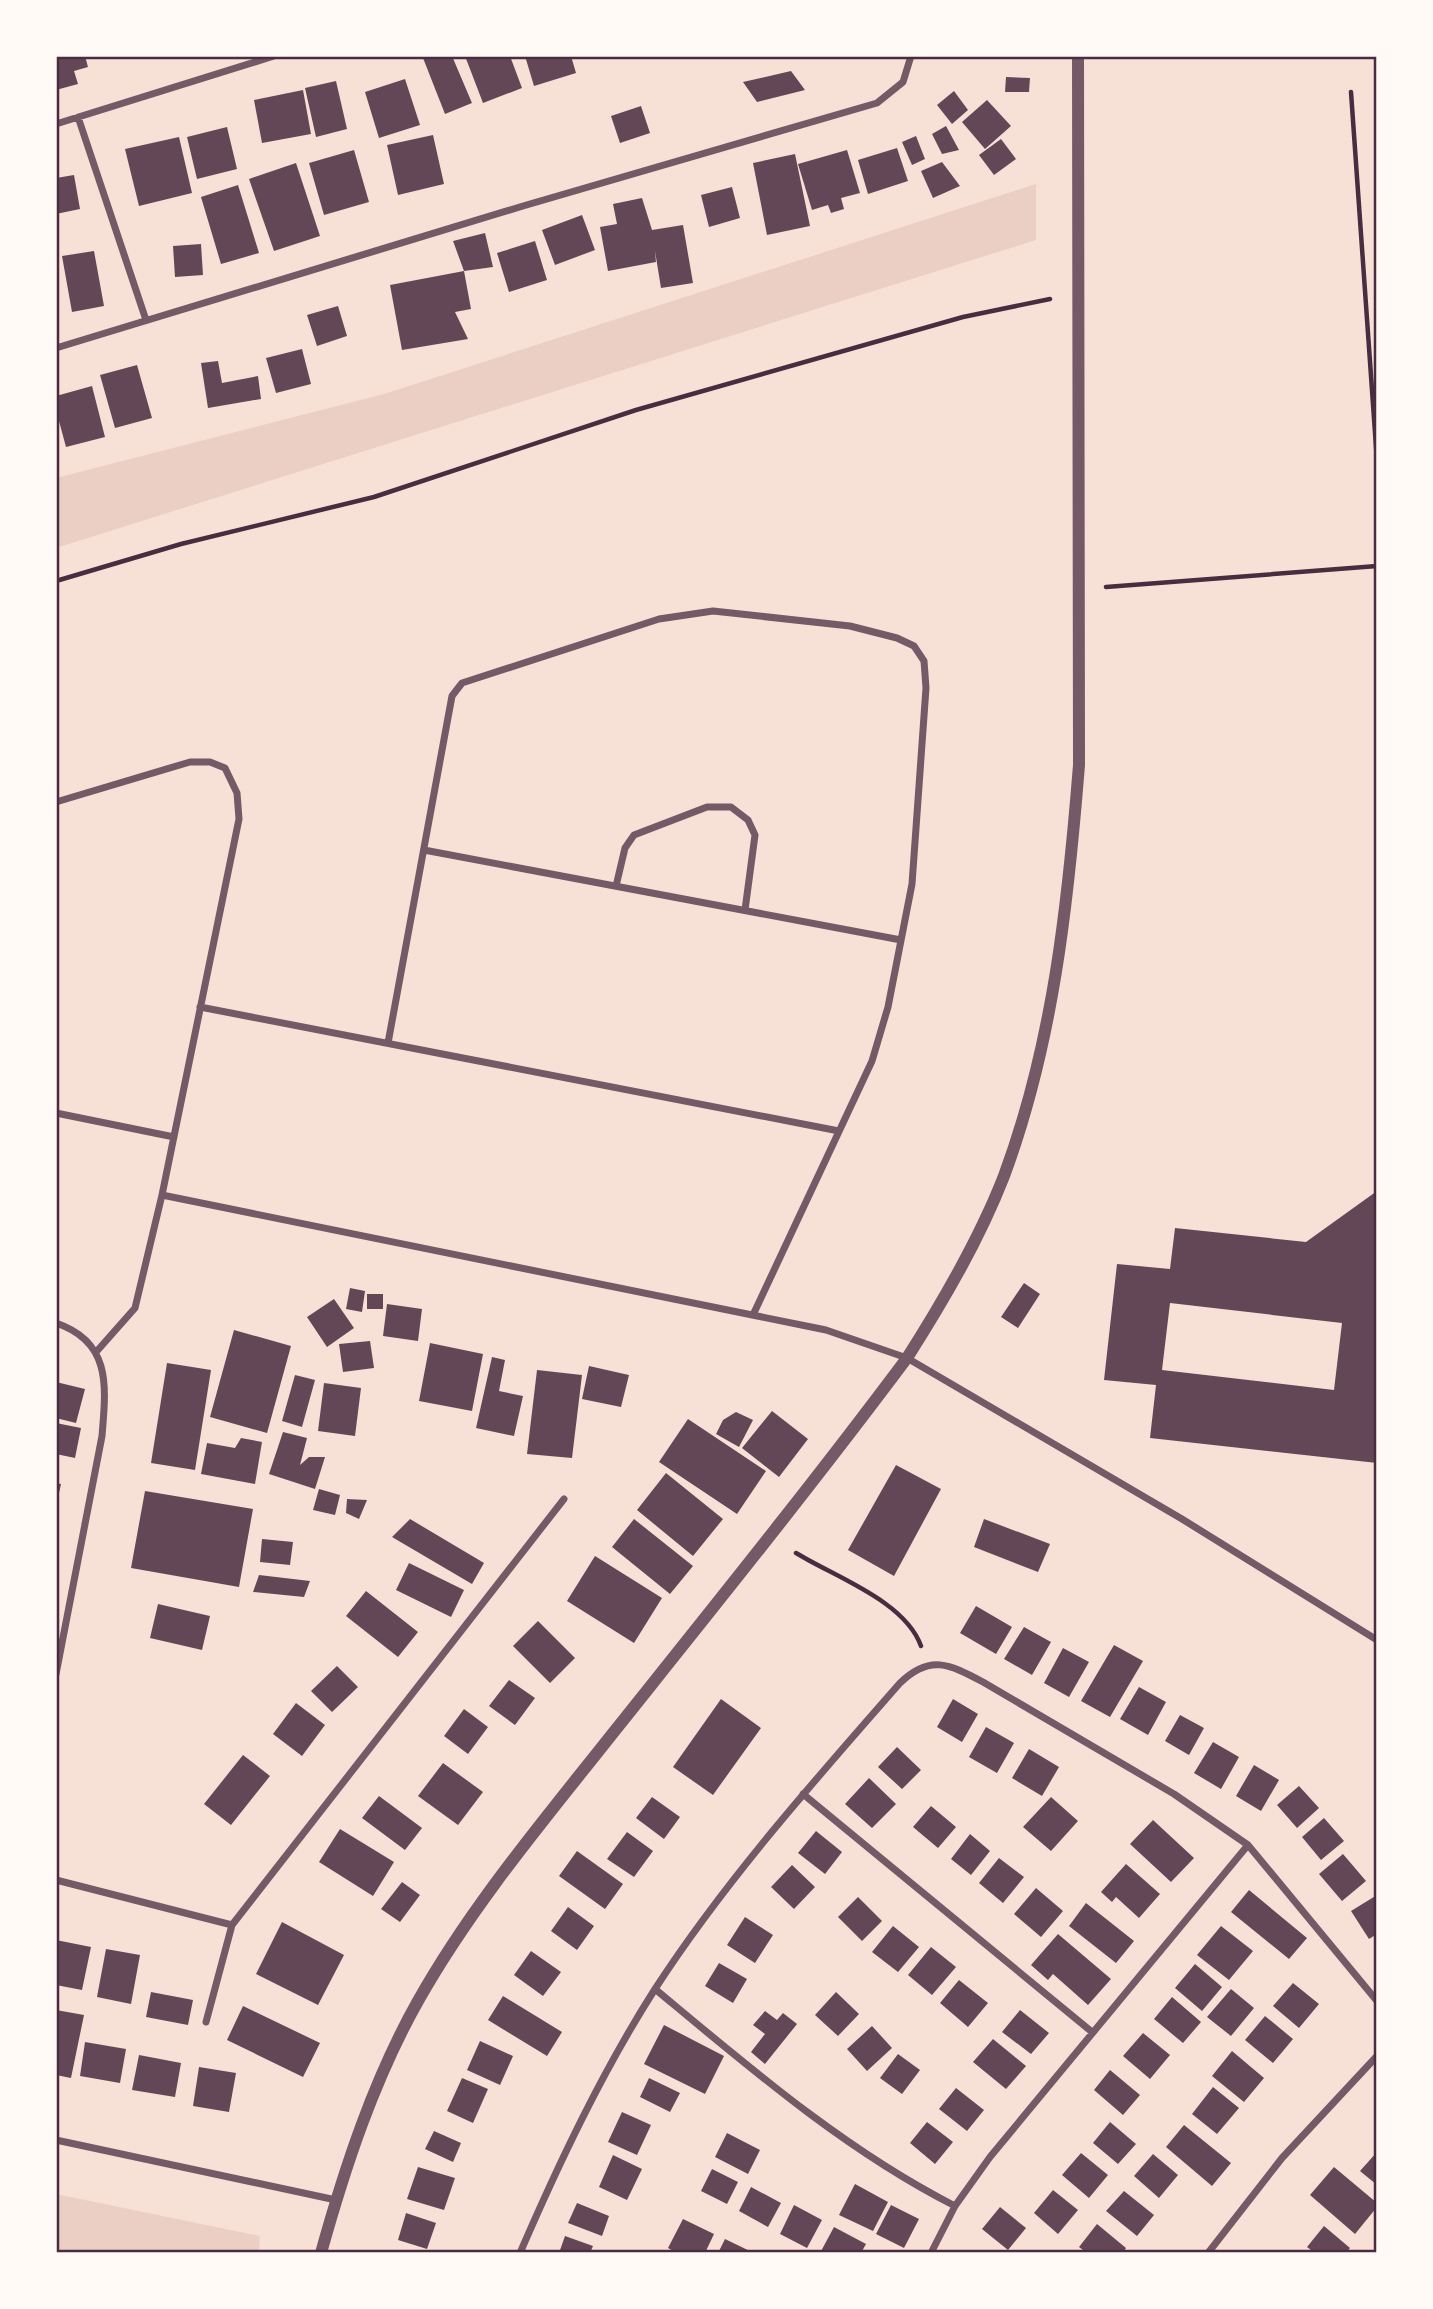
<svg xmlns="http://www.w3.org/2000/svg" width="1433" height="2309" viewBox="0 0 1433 2309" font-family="'Golos Text',sans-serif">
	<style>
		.green { fill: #ebcfc5 }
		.building { fill: #644757; fill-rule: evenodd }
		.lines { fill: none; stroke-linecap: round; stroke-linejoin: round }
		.path { stroke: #4a2c40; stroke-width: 4.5 }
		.minor { stroke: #755966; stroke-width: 7 }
		.tertiary { stroke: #755966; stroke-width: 12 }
		.neatline { fill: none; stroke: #4a2c40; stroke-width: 2.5 }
	</style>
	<rect width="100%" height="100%" fill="#f7e1d7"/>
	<path class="green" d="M1036,184V240L56,548V478L384,394Z
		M56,2194L260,2236L259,2253H56Z"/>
	<path class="building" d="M56,56H85L88,67L74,71L78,84L56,90Z
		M427,56H452L472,103L445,114L423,58Z
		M465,56H510L522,88L483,103Z
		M525,56H571L576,73L534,86Z
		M791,71L805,90L757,102L743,82Z
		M1006,77L1030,78L1029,92H1005Z
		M405,79L420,125L379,138L365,92Z
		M336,81L347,129L316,137L305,88Z
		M303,90L311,134L262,143L254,100Z
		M954,91L968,110L952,124L937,105Z
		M987,100L1011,126L985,149L962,122Z
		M641,106L650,133L620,143L611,116Z
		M946,126L959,150L942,154L932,134Z
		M227,127L237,169L197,179L187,137Z
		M433,135L444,184L398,195L387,145Z
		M916,136L925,159L912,165L902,142Z
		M179,137L192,193L139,206L125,149Z
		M1001,139L1016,159L994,175L979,155Z
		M897,148L908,181L868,194L858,160Z
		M354,150L369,202L324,215L309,163Z
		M847,150L860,193L841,198L844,209L831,213L828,205L812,210L798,164Z
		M795,154L810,226L767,235L753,163Z
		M942,162L960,186L933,198L921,171Z
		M296,163L320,236L274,251L249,179Z
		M74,175L80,209L56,214V178Z
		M238,185L259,253L221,264L201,197Z
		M732,187L740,218L709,227L701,195Z
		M642,198L652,230L683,225L693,283L661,288L655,251L656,262L608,271L600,227L617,224L613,204Z
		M582,215L595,250L555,265L542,230Z
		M485,233L493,267L464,271L471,309L455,312L468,339L402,350L390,285L464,271L453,241Z
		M535,241L547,280L509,292L497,253Z
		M201,244L203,275L175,277L173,246Z
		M94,251L104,306L72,312L62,256Z
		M338,306L347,336L317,346L307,315Z
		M302,349L311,384L276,393L266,358Z
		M218,361L222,383L258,376L261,399L208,408L201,363Z
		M137,365L152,418L115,428L100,375Z
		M92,386L105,437L66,447L56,410V396Z
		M1377,1191V1463L1150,1438L1156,1385L1104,1380L1117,1264L1170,1269L1175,1228L1306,1242ZM1170,1303L1342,1323L1334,1390L1162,1370Z
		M1024,1283L1040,1294L1018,1328L1001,1317Z
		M350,1288L365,1291L362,1312L346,1309Z
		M367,1294H383V1309H367Z
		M334,1299L354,1328L327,1347L307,1317Z
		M387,1304L422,1309L418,1341L383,1336Z
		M234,1330L291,1346L267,1433L210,1417Z
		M370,1341L374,1368L343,1372L339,1344Z
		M430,1343L483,1354L472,1411L419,1401Z
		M492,1357L505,1360L499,1391L523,1396L514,1436L476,1428Z
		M167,1363L211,1370L195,1470L151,1463Z
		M589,1366L629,1375L621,1407L582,1399Z
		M537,1370L582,1375L572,1458L527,1454Z
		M295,1375L315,1380L302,1427L282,1421Z
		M56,1382L85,1389L76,1423L56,1418Z
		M324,1383L361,1388L355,1436L318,1431Z
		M772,1411L808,1439L779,1477L742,1448Z
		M736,1412L753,1420L739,1447L716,1434L723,1420Z
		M688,1419L766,1471L737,1514L659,1462Z
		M56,1423L81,1428L75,1458L56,1454Z
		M283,1432L307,1438L300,1465L309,1457H325L315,1489L269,1474Z
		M241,1438L262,1442L255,1484L201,1474L207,1443L235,1448Z
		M896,1465L941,1489L894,1576L848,1550Z
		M666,1473L723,1519L693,1556L637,1510Z
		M56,1483L61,1484L57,1502H56Z
		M319,1489L340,1495L335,1515L313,1510Z
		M145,1491L253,1509L239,1587L131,1568Z
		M347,1499L367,1500L359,1519L346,1513Z
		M410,1519L484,1563L472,1584L392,1537Z
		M634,1519L693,1566L670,1594L612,1547Z
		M984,1519L1050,1544L1038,1572L974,1547Z
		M262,1539L293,1542L290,1565L260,1562Z
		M595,1556L662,1598L634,1643L567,1601Z
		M409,1563L464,1590L451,1617L396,1590Z
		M259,1575L310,1581L304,1597L253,1592Z
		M366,1591L418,1632L398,1657L346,1616Z
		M158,1604L210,1616L202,1650L150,1638Z
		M976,1606L1012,1627L996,1654L960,1633Z
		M538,1621L575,1658L550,1683L513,1646Z
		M1024,1627L1051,1642L1032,1675L1004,1659Z
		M1114,1645L1143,1661L1110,1717L1081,1701Z
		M1063,1648L1089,1662L1069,1697L1044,1683Z
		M337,1666L358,1687L332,1712L311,1691Z
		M509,1680L535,1698L515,1725L489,1706Z
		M1139,1687L1166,1702L1148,1735L1120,1719Z
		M721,1699L761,1728L713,1795L673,1767Z
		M953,1699L978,1714L962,1742L937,1727Z
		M296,1703L325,1725L302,1756L273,1734Z
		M464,1709L488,1727L468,1754L444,1736Z
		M1180,1715L1204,1728L1189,1755L1165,1741Z
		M986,1727L1014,1743L997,1773L969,1757Z
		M1213,1742L1239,1757L1221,1789L1194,1773Z
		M897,1747L921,1770L902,1789L878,1767Z
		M1029,1749L1059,1767L1042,1796L1012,1778Z
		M243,1755L270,1776L231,1825L204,1804Z
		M443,1763L483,1792L458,1825L418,1796Z
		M1254,1765L1279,1780L1261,1811L1236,1796Z
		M869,1778L896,1804L872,1828L845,1804Z
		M1299,1786L1319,1808L1297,1828L1277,1805Z
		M379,1796L422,1828L405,1850L362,1818Z
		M652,1797L680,1817L664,1839L636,1818Z
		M1051,1797L1078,1821L1051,1851L1023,1827Z
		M931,1806L956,1827L938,1848L913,1827Z
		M1324,1818L1344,1841L1321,1860L1302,1837Z
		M1153,1820L1194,1858L1171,1882L1130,1844Z
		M340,1829L394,1862L373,1896L319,1862Z
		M816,1831L842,1852L825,1874L798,1853Z
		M627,1832L653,1851L634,1877L607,1859Z
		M970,1834L990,1851L971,1875L951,1859Z
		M577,1851L623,1884L605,1909L559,1876Z
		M1343,1854L1366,1881L1342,1901L1319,1874Z
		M999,1858L1024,1877L1003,1903L979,1883Z
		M1126,1864L1160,1894L1139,1918L1116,1897L1112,1902L1101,1892Z
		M792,1865L815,1887L794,1909L771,1887Z
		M402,1882L420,1895L400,1922L381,1909Z
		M1036,1888L1063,1911L1041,1937L1014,1914Z
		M1249,1890L1307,1938L1289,1959L1231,1912Z
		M1377,1895V1934L1369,1939L1351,1911Z
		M858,1897L882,1921L862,1941L838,1917Z
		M1086,1903L1134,1941L1116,1963L1069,1926Z
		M568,1907L594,1926L577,1950L551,1931Z
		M745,1917L773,1935L755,1963L727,1945Z
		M282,1922L344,1955L318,2005L256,1974Z
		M893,1926L919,1947L898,1972L872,1952Z
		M1221,1926L1253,1951L1229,1980L1197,1955Z
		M1058,1934L1111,1979L1088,2005L1053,1974L1048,1980L1031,1965Z
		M56,1940L91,1947L82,1990L56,1985Z
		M931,1947L956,1967L932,1995L908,1975Z
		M106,1949L140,1955L131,2004L97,1997Z
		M531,1951L561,1972L543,1996L514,1975Z
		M719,1963L747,1979L733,2003L705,1986Z
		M1195,1964L1222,1987L1202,2011L1175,1988Z
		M959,1980L988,2003L968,2027L940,2003Z
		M1293,1983L1319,2004L1299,2028L1273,2006Z
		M1231,1989L1254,2008L1231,2036L1207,2017Z
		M151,1992L193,2000L188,2025L146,2017Z
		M836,1992L859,2014L838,2036L815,2015Z
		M503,1996L562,2032L547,2056L488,2020Z
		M1172,1997L1201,2022L1183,2043L1154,2019Z
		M243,2006L320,2043L303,2077L227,2040Z
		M56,2010L84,2015L71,2078L56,2075Z
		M1020,2010L1049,2033L1031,2054L1002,2032Z
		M765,2011L777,2020L783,2013L797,2024L765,2064L751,2052L765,2034L753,2025Z
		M1265,2016L1293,2039L1273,2063L1245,2040Z
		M664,2025L724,2056L705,2094L644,2064Z
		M872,2026L892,2048L867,2071L847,2049Z
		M1143,2033L1170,2055L1150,2079L1123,2056Z
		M993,2039L1026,2066L1006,2089L973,2062Z
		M480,2041L513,2056L500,2085L467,2070Z
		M85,2042L126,2049L120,2083L80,2076Z
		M1232,2051L1264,2078L1244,2102L1212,2076Z
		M898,2054L920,2070L902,2094L880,2078Z
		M139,2055L181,2063L175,2097L132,2090Z
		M199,2067L236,2073L229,2112L193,2106Z
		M1110,2070L1140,2095L1123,2115L1094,2090Z
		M462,2078L488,2089L473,2123L447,2111Z
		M649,2078L680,2093L670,2112L640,2097Z
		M1213,2087L1239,2108L1217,2134L1192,2114Z
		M956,2088L984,2110L967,2131L939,2109Z
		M622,2112L651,2125L637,2155L608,2142Z
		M927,2122L953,2142L935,2164L910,2143Z
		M1110,2122L1136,2144L1118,2164L1093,2143Z
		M1184,2125L1231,2163L1212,2186L1166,2147Z
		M434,2131L461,2143L453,2162L425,2149Z
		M727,2133L760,2150L748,2174L715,2157Z
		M1377,2152V2185L1360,2171Z
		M1081,2153L1108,2175L1089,2198L1062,2175Z
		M1153,2154L1178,2175L1159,2198L1134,2176Z
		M613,2155L642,2169L627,2200L599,2187Z
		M418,2167L455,2178L444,2210L407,2199Z
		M1334,2167L1377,2203V2207L1355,2234L1310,2195Z
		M712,2169L738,2182L727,2204L701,2191Z
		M855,2184L888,2202L873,2231L839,2215Z
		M751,2187L781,2203L768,2227L739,2211Z
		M1053,2190L1078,2210L1058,2234L1034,2213Z
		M1124,2191L1154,2215L1137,2236L1106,2211Z
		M577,2203L609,2216L602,2236L568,2223Z
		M794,2205L822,2220L807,2248L780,2234Z
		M891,2205L919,2219L904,2248L876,2234Z
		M1000,2207L1026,2228L1008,2250L982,2229Z
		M406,2213L436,2223L427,2249L398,2240Z
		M683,2219L714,2234L705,2253H677L668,2248Z
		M1097,2224L1126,2248L1123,2253H1087L1079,2247Z
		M1324,2226L1350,2248L1346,2253H1315L1307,2247Z
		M834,2227L866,2244L861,2253H820Z
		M565,2236L593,2246L590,2253H559Z
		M725,2239L754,2253H718Z"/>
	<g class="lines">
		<path class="path" d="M1351,92L1377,461
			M56,581L181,544L374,497L636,410L963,317L1050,299
			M1106,587L1377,566
			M796,1553C835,1577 905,1601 921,1646"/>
		<path class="minor" d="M78,117L146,320
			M56,124L274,56
			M56,348L523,206L877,103L903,82L911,56
			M56,802L190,762H210L225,768L237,793L239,819L162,1195L135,1308L97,1351
			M424,850L901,940
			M616,886L625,848L634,835L707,807H731L748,820L755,835L745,910
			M200,1007L839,1131
			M388,1043L452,696L462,683L659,619L713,611L850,626L897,638L914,646L924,661L926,688L912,884L888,1007L872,1061L753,1315
			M56,1113L174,1137
			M162,1195L826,1330L907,1358L1182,1519L1377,1640
			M56,1323C112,1342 106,1387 102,1436L56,1674
			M803,1794L1092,2032
			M56,1880L232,1925
			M655,1989C750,2068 845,2150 955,2206
			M206,2022L232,1925L564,1499
			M56,2140L336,2200
			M520,2253C559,2163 602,2072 655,1989C725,1881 815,1780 900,1683C930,1654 949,1664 983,1682L1174,1794L1248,1845L1377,2001
			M931,2253L955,2206L990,2157L1248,1845
			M1208,2253L1282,2158L1377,2056"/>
		<path class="tertiary" d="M321,2253C345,2167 374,2079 418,2001C472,1905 545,1819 613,1733C712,1609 812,1485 907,1358C944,1300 979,1240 1004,1176C1053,1044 1068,904 1079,765L1078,56"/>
	</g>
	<rect width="1433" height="2309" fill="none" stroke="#fffaf5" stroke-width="116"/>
	<rect x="58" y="58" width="1317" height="2193" class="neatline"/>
</svg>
